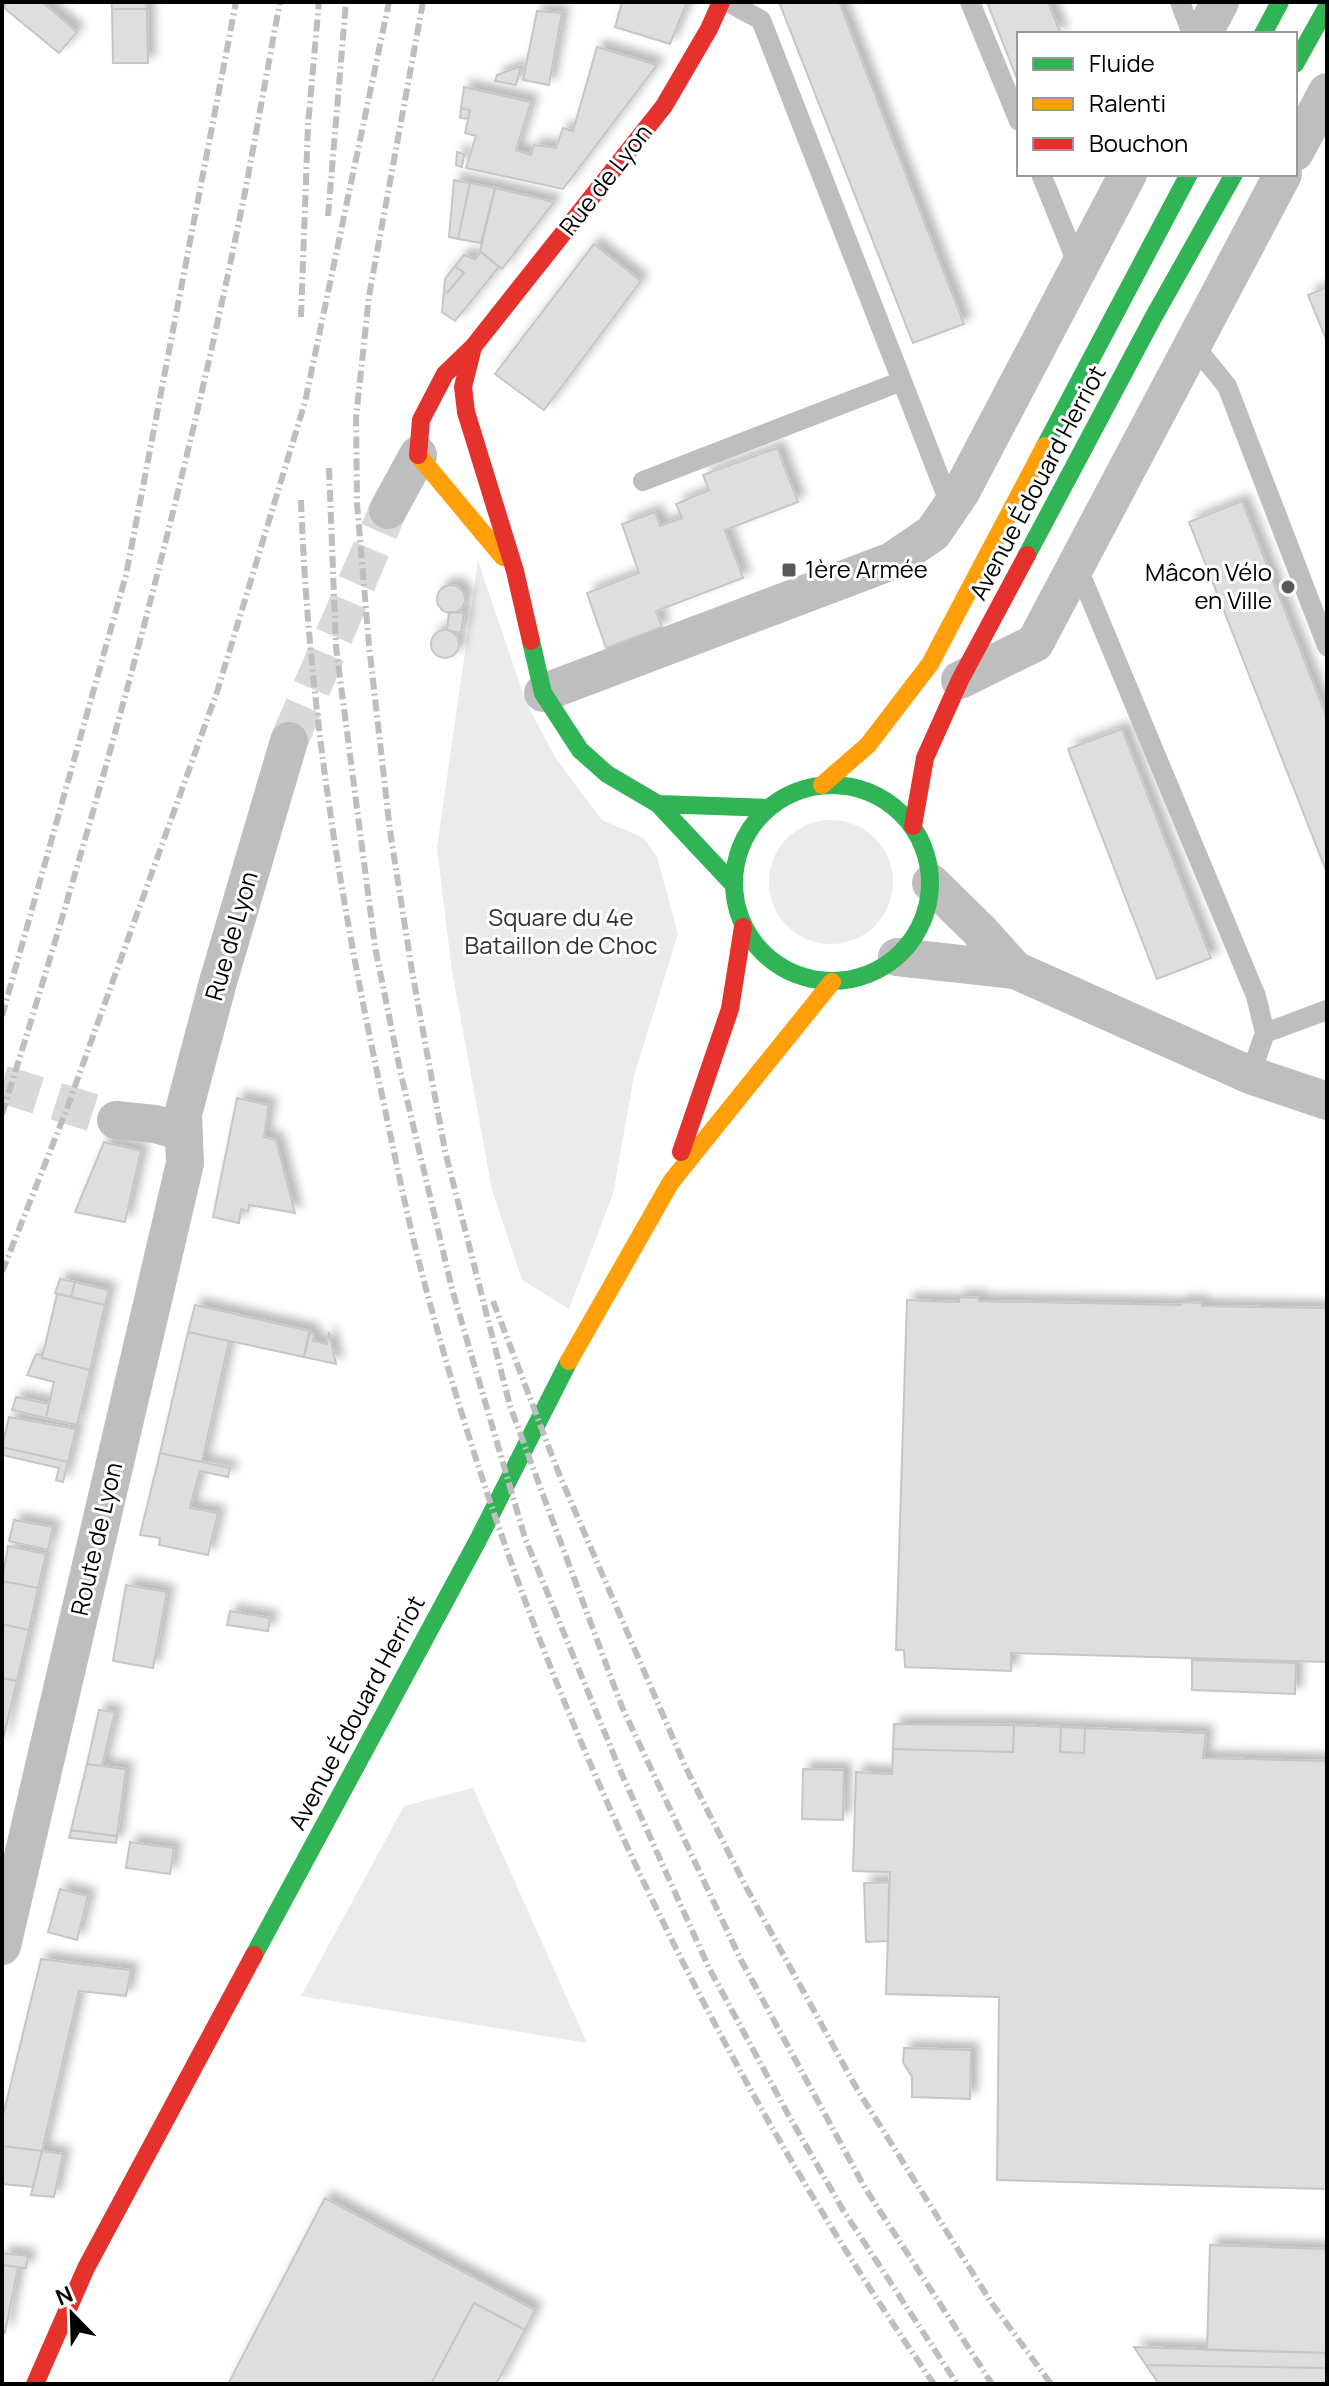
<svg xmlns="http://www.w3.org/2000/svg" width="1329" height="2386" viewBox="0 0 1329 2386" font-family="Manrope,sans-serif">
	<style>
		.green { fill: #ebebeb }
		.building { fill: #dedede; stroke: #c6c6c6; stroke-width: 2; filter: url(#shadow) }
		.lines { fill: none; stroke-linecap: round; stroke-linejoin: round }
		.street-tunnel { stroke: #d9d9d9; stroke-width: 38; stroke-dasharray: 38 19; stroke-linecap: butt }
		.lane { stroke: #bebebe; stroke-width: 20 }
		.street { stroke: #bebebe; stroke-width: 38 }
		.fast { stroke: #30b455; stroke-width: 18 }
		.slow { stroke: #ff9f0a; stroke-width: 18 }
		.jam { stroke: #e5322d; stroke-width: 18 }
		.rail { stroke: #bebebe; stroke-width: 6; stroke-dasharray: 12 4 2 4; stroke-linecap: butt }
		.poi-dot { fill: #595959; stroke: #fff; stroke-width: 3 }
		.labels { text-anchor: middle; stroke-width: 6; stroke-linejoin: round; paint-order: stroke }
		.street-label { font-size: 24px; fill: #000; stroke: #fff }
		.poi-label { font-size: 24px; fill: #000; stroke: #fff; text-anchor: start }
		.park-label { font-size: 24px; fill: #313131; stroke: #fff }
	</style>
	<defs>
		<filter id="shadow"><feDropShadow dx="7" dy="-7" stdDeviation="4" flood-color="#0004"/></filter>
	</defs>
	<rect width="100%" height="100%" fill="#fff"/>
	<path class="green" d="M478,561L526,702L555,757L602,820L644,838L657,857L678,934L634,1076L613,1194L569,1309L522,1280L492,1190L452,971L437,848Z
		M769 882a62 62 0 1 1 124 0a62 62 0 1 1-124 0Z
		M473,1788L587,2043L301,1996L404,1806Z"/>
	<path class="building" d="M8,2H42L77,32L59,53L3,7Z
		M111,2H146L147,9H112Z
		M622,2H687L670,44L615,27Z
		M779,2H839L964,324L913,343Z
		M987,2H1048L1061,34H1019V84Z
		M112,9H147L148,63H113Z
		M537,11L562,13L549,85L523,80Z
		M597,47L657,65L563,189L466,168L476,136L465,133L470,110L461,108L464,87L531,102L516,150L531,155L534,145L556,148L563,128L573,131Z
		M521,66L516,85L495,81L497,75Z
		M461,108L470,110L468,119L460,118Z
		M457,152L464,154L462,167L456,165Z
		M454,180L470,183L458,239L449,237Z
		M470,183L495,188L481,243L458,239Z
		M495,188L554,202L502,269L480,251Z
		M594,244L641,281L544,410L495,374Z
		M481,252L499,267L455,321L442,312L444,290L447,293L464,273L455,266L464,255L475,259Z
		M455,266L464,273L447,293L444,290L445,279Z
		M1327,287V342L1308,295Z
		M777,448L798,502L725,530L743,578L656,611L662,627L606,648L587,593L639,573L622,524L655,512L660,526L682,518L676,504L709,490L703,475Z
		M1242,501L1327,718V873L1189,522Z
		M437 599a14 14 0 1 1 28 0a14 14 0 1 1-28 0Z
		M449,612L464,613L461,633L447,630Z
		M431 644a14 14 0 1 1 28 0a14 14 0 1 1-28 0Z
		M1122,729L1211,958L1157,979L1068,749Z
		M237,1098L269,1105L264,1137L276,1140L295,1213L249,1205L248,1211L241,1209L239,1223L213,1217Z
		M104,1142L141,1151L125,1222L75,1212Z
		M60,1279L75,1282L71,1297L55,1293Z
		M75,1282L109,1290L105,1305L71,1297Z
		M57,1294L105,1305L90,1370L42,1358Z
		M959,1297L979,1298V1301L1181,1305L1182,1302L1202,1303V1306L1327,1308V1662L1011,1653V1671L905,1667L904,1650H896L907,1300L959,1302Z
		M195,1305L310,1331L304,1357L188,1332Z
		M188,1332L229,1341L202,1462L160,1453Z
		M329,1332L336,1364L304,1357L309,1333L314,1334L313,1341L327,1344Z
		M36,1354L42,1355V1358L90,1370L77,1425L46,1418L54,1382L27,1375Z
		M16,1397L49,1404L46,1418L12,1410Z
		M9,1417L76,1429L68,1462L2,1447Z
		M2,1447L68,1462L63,1482L56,1480L59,1468L2,1455Z
		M160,1453L230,1468L228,1477L200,1471L191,1503L190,1508L218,1513L208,1555L159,1545L160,1538L140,1535Z
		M14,1520L53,1527L48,1550L9,1541Z
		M8,1546L46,1554L38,1588L2,1581Z
		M2,1581L38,1588L29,1630L2,1624Z
		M126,1585L167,1592L153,1668L113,1661Z
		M230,1611L270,1618L268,1631L227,1625Z
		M2,1624L29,1630L17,1681L2,1678Z
		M1192,1660L1296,1663L1295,1694L1192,1690Z
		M2,1678L17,1681L2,1744Z
		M99,1710L115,1712L102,1766L87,1764Z
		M894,1724L1014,1725L1013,1752L893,1749Z
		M1014,1725L1061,1727L1060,1752L1084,1753L1085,1728L1206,1733L1203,1758L1327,1761V2189L997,2180L999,1997L886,1994L890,1872L853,1871L856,1772L892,1774L893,1749L1013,1752Z
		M1061,1727L1085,1728L1084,1753L1060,1752Z
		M87,1764L126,1769L117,1836L71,1830Z
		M803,1769L844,1770L843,1820L802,1819Z
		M71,1830L117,1836L116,1843L69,1838Z
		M130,1842L174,1848L170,1874L126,1868Z
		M889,1882L888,1941L866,1942L864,1883Z
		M60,1889L88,1896L77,1940L48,1932Z
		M41,1959L131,1970L126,1996L79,1991L42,2151L2,2146V2120Z
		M904,2048L971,2050L970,2099L912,2097V2077L903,2062Z
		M2,2146L42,2151L33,2187L2,2184Z
		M42,2151L63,2154L54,2197L31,2195Z
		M325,2198L535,2310L525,2330L474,2303L431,2384H228Z
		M1210,2245L1326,2249L1327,2353L1207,2350Z
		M2,2253L28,2256L26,2268L2,2265Z
		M2,2265L18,2267L5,2333L2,2332Z
		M474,2303L525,2330L496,2384H431Z
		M1134,2347L1327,2353V2368L1146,2365Z
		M1146,2365L1327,2368V2384H1159Z"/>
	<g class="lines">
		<path class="street-tunnel" d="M289,741L388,510
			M2,1084L116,1120"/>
		<path class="lane" d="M970,2L1019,121
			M1180,2L1192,34
			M1041,174L1078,265
			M1192,343L1227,386L1327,646
			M902,381L944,489L954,502
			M643,481L902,381L761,20L728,2
			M1077,566L1256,996L1265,1033
			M1250,1075L1265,1033L1327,1010"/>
		<path class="street" d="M1203,34L1220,2
			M1295,152L1327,92
			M388,510L418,455
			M960,680L1035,643L1283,174
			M543,693L892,561L933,533L961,492L1128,174
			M931,883L980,931L1015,970
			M897,957L1015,970L1250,1075L1327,1101
			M116,1120L155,1124L183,1132
			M2,1946L185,1163L183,1114L218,982L289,741"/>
		<path class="fast" d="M1263,34L1280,2
			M1295,64L1327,7
			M1045,446L1189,174
			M1027,555L1153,318L1234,174
			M531,641L543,693L580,750L607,774L658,804L733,884
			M734 883a98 98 0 1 1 196 0a98 98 0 1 1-196 0Z
			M658,804L768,808
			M254,1955L477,1542L569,1361"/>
		<path class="slow" d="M418,455L503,557
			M822,785L868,745L930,664L1045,446
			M569,1361L671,1182L832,982"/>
		<path class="jam" d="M473,347L463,387L466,412L515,571L531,641
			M418,455L421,420L445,374L473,347L664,106L709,29L721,2
			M913,826L925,758L960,680L1027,555
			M681,1152L730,1009L743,927
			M35,2384L86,2268L254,1955"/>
		<path class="rail" d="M423,2L369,296L356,418L357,503L369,645L390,831L412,971L445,1151L510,1406L622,1707L741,1960L865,2188L992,2384
			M328,216L346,2
			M301,317L308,125L319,2
			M329,468L336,647L375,947L400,1070L452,1289L525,1538L620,1770L709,1968L789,2116L843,2210L957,2384
			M301,500C308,696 338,889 379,1081C395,1156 410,1233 431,1307C535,1691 708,2058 934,2384
			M2,1016L126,575L236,2
			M2,1114C97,813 183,501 245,192C257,129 268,65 280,2
			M2,1272L66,1111L217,692L305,402L389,2
			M493,1301L559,1474L685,1766L745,1885L857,2089L991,2302L1051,2384"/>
	</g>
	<g class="poi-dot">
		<rect x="781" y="562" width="16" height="16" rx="4"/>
		<circle cx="1288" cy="587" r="8"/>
	</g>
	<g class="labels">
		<g class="street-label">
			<text transform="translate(606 180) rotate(-52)" y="8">Rue de Lyon</text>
			<text transform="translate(1038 483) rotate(-62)" y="8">Avenue Édouard Herriot</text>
			<text transform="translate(232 936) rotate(-74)" y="8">Rue de Lyon</text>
			<text transform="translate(97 1539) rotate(-77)" y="8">Route de Lyon</text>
			<text transform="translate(357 1713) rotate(-62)" y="8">Avenue Édouard Herriot</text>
		</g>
		<g class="poi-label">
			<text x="805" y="578">1ère Armée</text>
			<text x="1272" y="581" text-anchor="end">Mâcon Vélo<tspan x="1272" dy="28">en Ville</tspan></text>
		</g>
		<g class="park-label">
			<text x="561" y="926">Square du 4e<tspan x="561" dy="28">Bataillon de Choc</tspan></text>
		</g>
	</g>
	<rect width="1329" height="2386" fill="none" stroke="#000000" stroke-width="8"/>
	<rect x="1017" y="32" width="280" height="144" fill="#ffffff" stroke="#999999" stroke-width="2"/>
	<rect x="1033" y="58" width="40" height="12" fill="#30b455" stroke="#999999" stroke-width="2"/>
	<text x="1089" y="72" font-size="24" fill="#000000">Fluide</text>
	<rect x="1033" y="98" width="40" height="12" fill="#ff9f0a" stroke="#999999" stroke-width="2"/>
	<text x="1089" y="112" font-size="24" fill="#000000">Ralenti</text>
	<rect x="1033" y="138" width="40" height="12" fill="#e5322d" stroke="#999999" stroke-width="2"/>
	<text x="1089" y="152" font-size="24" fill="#000000">Bouchon</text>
	<g transform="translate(72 2314) rotate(337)" stroke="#ffffff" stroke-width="6" paint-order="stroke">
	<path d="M0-6L14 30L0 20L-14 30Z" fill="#000000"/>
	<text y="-12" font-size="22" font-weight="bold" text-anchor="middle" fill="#000000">N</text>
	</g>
</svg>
